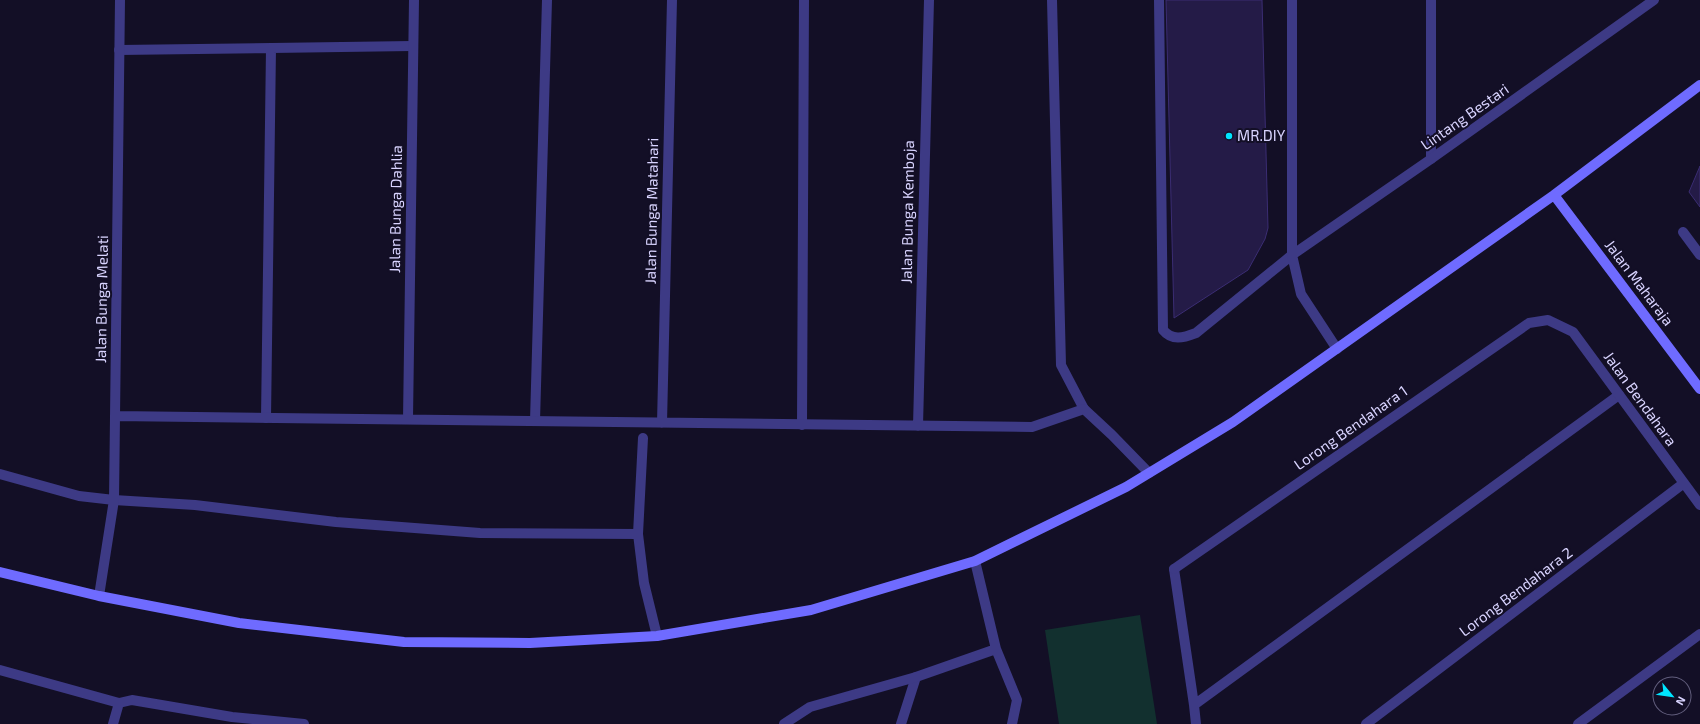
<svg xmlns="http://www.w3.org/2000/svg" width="1700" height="724" viewBox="0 0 1700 724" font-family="'Exo 2',sans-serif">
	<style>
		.green { fill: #12302f }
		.building { fill: #241b47; stroke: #3b2d73 }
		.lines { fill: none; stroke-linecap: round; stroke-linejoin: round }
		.lane { stroke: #3d3a85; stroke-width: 10 }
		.street { stroke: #3d3a85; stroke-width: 10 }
		.secondary { stroke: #6f6bff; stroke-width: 10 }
		.poi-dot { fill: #00e5ff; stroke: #130f26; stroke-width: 1.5 }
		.labels { text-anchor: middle; stroke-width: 4; stroke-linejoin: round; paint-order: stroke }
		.street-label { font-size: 15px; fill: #d9d4ff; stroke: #130f26 }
		.poi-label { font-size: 15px; fill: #d9d4ff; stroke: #130f26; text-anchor: start }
	</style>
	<rect width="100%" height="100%" fill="#130f26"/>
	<path class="green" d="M1140,615L1157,724H1059L1045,630Z"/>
	<path class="building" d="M1166,0H1262L1268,228L1265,239L1248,270L1174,318Z
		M1700,166V207L1689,192Z"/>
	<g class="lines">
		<path class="lane" d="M1052,0L1061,365L1084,409
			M1159,0L1163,330C1172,341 1183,338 1196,333L1292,255
			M119,50L412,46
			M1431,159V0
			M266,418L271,48
			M535,421L547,0
			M802,425L804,0
			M643,438L638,534L644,583L657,636
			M114,500L195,505L336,522L480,533L638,534
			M1174,569L1194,705L1619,395
			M1194,705L1196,724
			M901,724L916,677
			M1578,724L1700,634"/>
		<path class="street" d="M1292,0V255L1301,294L1337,349
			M1683,232L1700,255
			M1292,255L1431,159L1654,0
			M115,416L1032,427L1084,409L1112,435L1149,473
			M408,419L414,0
			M662,423L672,0
			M918,426L929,0
			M0,474L79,496L114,500
			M975,561L996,649L1017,700L1012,724
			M1174,569L1529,323L1548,320L1573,332L1700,505
			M99,596L114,500L120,0
			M0,670L119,703L132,700L232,717L304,724
			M113,724L119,703
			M784,724L810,707L916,677L996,649
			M1366,724L1684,483"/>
		<path class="secondary" d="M1554,195L1700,389
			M0,572L99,596L239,623L404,642L530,643L657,636L811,610L975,561L1126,487L1233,422L1554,195L1700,85"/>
	</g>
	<circle class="poi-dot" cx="1229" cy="136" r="4"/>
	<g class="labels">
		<g class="street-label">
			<text transform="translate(1465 117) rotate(-35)" y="5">Lintang Bestari</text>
			<text transform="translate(396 209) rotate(-89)" y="5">Jalan Bunga Dahlia</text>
			<text transform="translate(652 211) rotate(-89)" y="5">Jalan Bunga Matahari</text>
			<text transform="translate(908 212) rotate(-89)" y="5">Jalan Bunga Kemboja</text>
			<text transform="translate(1639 283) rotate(53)" y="5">Jalan Maharaja</text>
			<text transform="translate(102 299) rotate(-89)" y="5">Jalan Bunga Melati</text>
			<text transform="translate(1640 399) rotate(54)" y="5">Jalan Bendahara</text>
			<text transform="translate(1351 428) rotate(-35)" y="5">Lorong Bendahara 1</text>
			<text transform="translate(1516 592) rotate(-37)" y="5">Lorong Bendahara 2</text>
		</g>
		<g class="poi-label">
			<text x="1237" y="141">MR.DIY</text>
		</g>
	</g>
	<g transform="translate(1672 696) rotate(119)"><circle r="19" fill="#130f26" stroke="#625e7d"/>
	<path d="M0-3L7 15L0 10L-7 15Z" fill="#00e5ff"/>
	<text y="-6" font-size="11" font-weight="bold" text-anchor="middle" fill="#d9d4ff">N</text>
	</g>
</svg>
